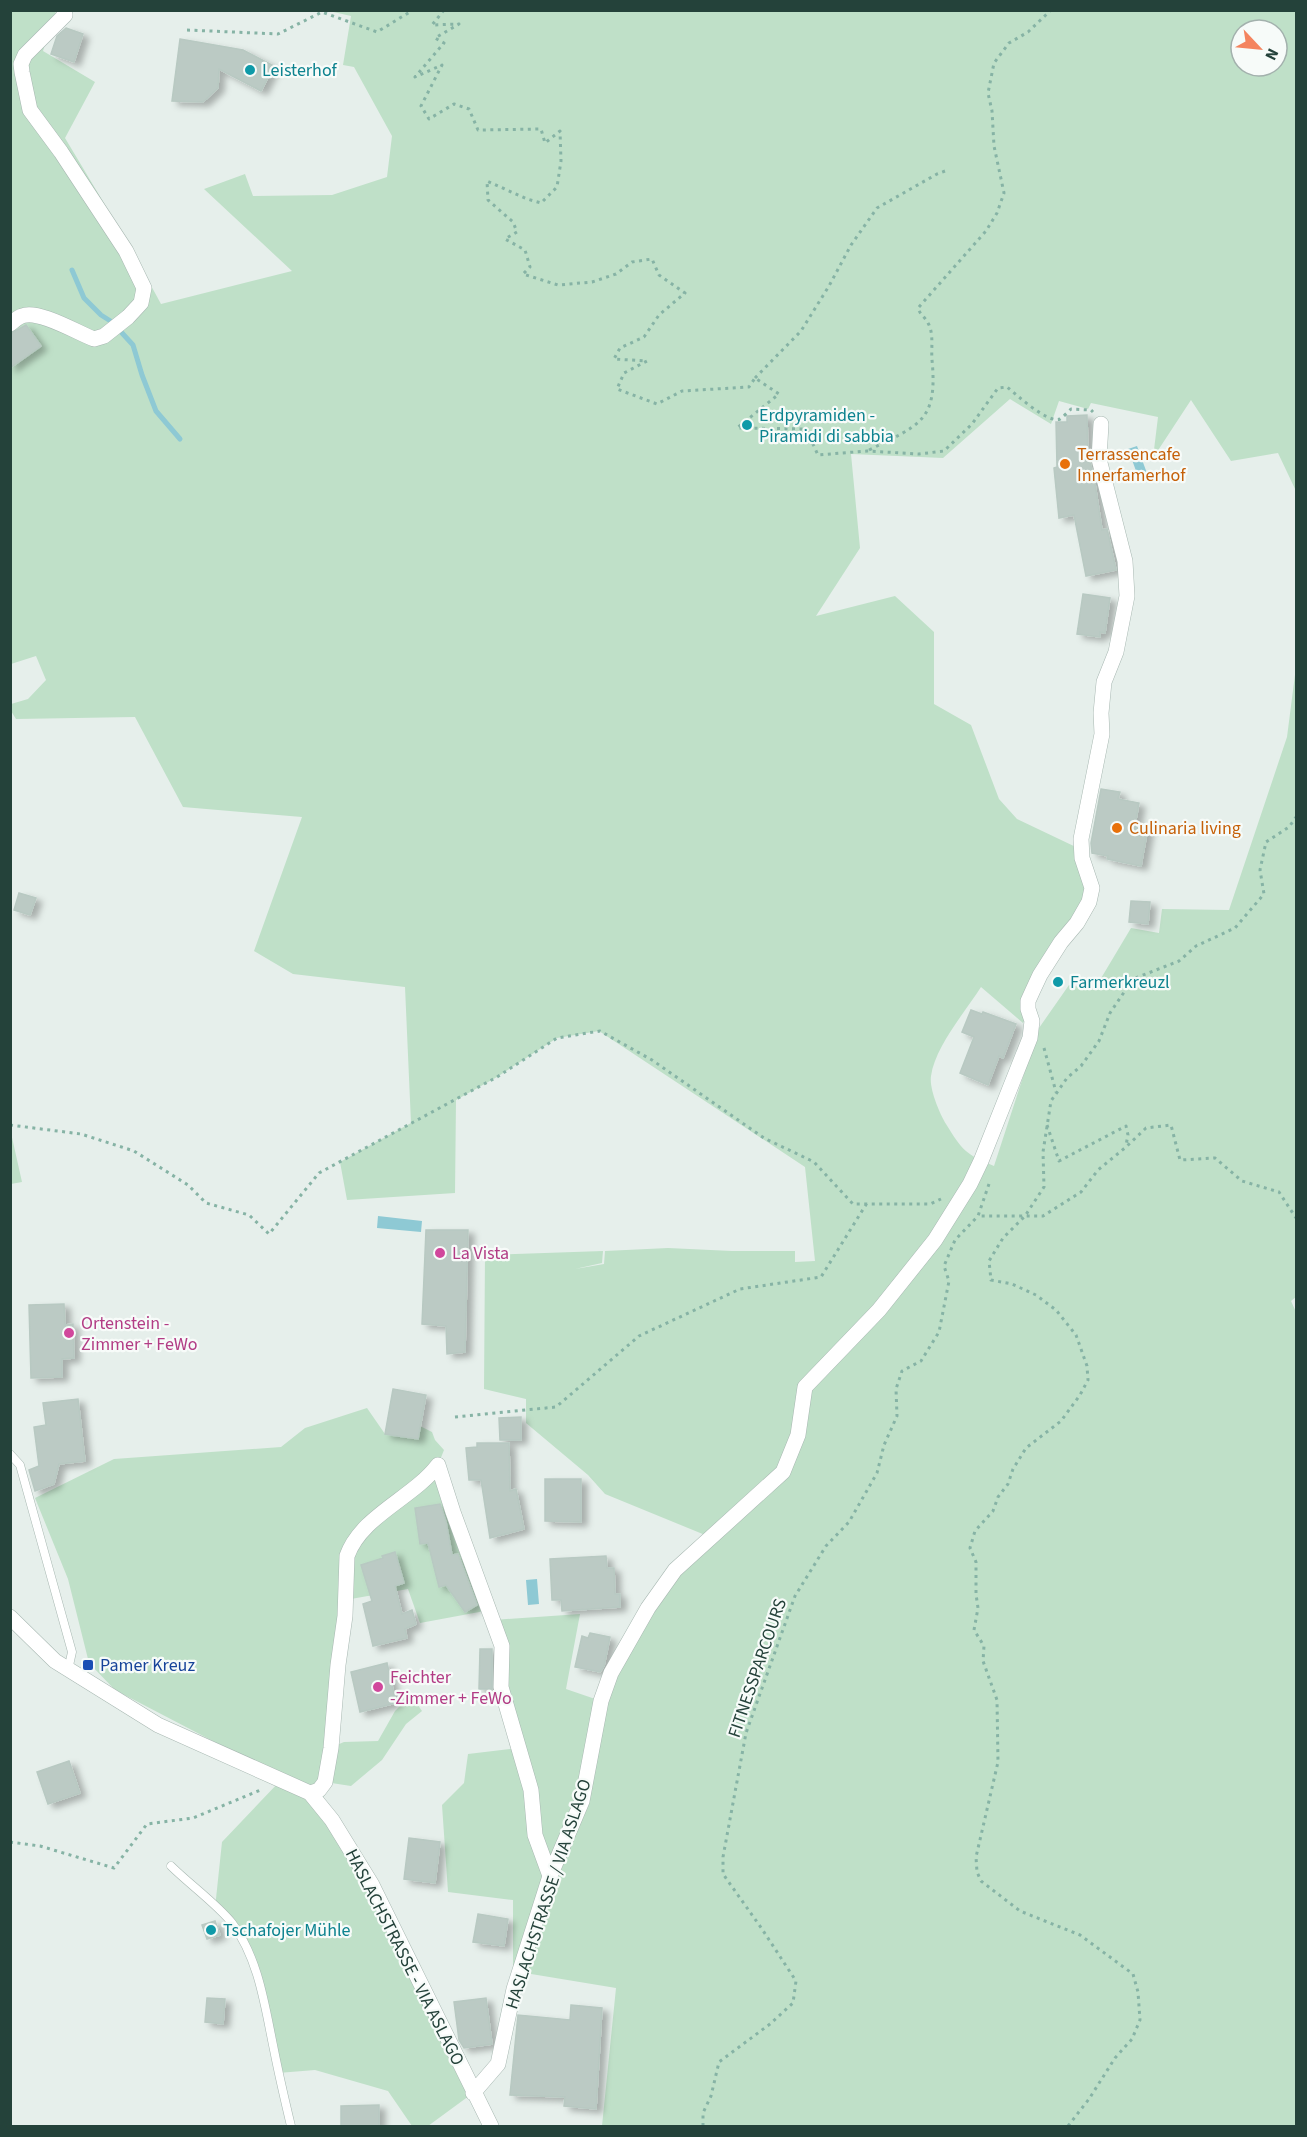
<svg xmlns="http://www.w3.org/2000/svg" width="1307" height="2137" viewBox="0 0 1307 2137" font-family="'Source Sans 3',sans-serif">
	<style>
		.green { fill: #bfe0c8; fill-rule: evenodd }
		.water { fill: #8ec9d4 }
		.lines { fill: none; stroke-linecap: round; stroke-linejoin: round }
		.stream { stroke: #8ec9d4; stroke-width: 5 }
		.building { fill: #bbcac4; stroke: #b8c9c2; stroke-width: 1.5; filter: url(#shadow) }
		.service-casing { stroke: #a8b8b2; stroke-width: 9 }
		.minor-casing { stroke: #a8b8b2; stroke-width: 16 }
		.path { stroke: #86b3a5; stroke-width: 3; stroke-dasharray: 3 4.5; stroke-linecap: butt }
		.service { stroke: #fff; stroke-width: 8 }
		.minor { stroke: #fff; stroke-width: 15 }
		.culture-dot { fill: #0f9aa8; stroke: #f7fbf9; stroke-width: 2 }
		.food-dot { fill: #e8710a; stroke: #f7fbf9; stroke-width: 2 }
		.hotel-dot { fill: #d1479c; stroke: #f7fbf9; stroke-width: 2 }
		.transit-dot { fill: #1a4fb4; stroke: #f7fbf9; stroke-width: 2 }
		.labels { text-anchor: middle; stroke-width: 4.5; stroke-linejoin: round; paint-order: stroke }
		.culture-label { font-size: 18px; fill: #0d838f; stroke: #f7fbf9; text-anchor: start }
		.food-label { font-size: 18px; fill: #c56008; stroke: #f7fbf9; text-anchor: start }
		.hotel-label { font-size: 18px; fill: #b23c85; stroke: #f7fbf9; text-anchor: start }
		.transit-label { font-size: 18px; fill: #164399; stroke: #f7fbf9; text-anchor: start }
		.street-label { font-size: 18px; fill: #24423a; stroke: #f7fbf9 }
	</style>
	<defs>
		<filter id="shadow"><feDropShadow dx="6" dy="4" stdDeviation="3" flood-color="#0004"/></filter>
	</defs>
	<rect width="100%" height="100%" fill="#e6efeb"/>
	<path class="green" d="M11,11H56L43,51L95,82L65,138L129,245L161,304L292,271L204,189L245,174L253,196L332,195L387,177L392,136L354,67L343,65L351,16L329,11H1296V491L1278,453L1231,461L1191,400L1153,458L1158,417L1091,403L1088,409L1059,401L1051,424L1010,399L943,458L851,454L860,548L816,616L895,596L934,632V704L971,725L999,799L1017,819L1080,849L1089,888L1023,1023L981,987C965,1012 935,1047 931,1076C929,1089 940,1114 946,1124C962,1150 965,1154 994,1166L1039,1028L1069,985L1094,990L1131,928L1159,933L1162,909L1229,910L1287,737L1296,667V1297L1291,1301L1296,1312V2126H602L616,1988L513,1971V1900L448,1892L442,1805L464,1783L468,1754L519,1748L493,1620L580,1614L566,1689L601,1701L648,1608L710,1537L605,1494L588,1475L526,1423V1399L484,1389L485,1255L603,1251L602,1263L575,1269L604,1264L605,1251L668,1248L732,1251H795V1262L815,1261L805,1167L599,1031L557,1038L497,1077L456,1100L455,1193L347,1200L340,1162L411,1123L405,987L293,974L254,951L302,817L183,807L135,717L16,719L11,711V704L28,699L46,680L36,656L11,664ZM1241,30H1277V66H1241Z
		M11,1133L22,1182L11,1184H10Z
		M367,1408L385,1434L418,1439L420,1426L432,1432L435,1440L444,1450L438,1465L490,1610L420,1623L408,1589L345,1600L332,1747L344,1742L378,1741L395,1711L411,1695L422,1711L406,1724L382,1760L351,1786L325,1782L319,1790L351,1848L473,2093L428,2126H412L388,2091L315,2070L278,2073L264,1997L242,1941L215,1908L222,1842L280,1781L278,1775L115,1690L89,1663L68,1579L35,1498L114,1459L281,1447L305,1428Z"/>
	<path class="water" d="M1137,446L1148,476L1139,479L1128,449Z
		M378,1216L422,1221L421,1232L377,1228Z
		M537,1579L539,1604L528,1605L526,1580Z"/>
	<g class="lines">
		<path class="stream" d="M72,270L84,298L101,315L112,322L133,345L142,375L156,411L180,439"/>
	</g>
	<path class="building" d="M66,28L83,34L74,62L51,54L57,36Z
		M180,39L243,50L274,66L261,91L219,69L218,88L203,102L172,101Z
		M26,325L41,346L10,368V334Z
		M1087,415L1088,462H1090L1095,484L1102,530L1107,529L1116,570L1086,576L1074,515L1059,518L1054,468L1057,467L1056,422H1067V416Z
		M1083,594L1110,598L1105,633L1100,632V637L1077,634Z
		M1101,789L1120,792L1118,799L1139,803L1135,825L1148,827L1141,866L1107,859L1108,856L1092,853L1091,843Z
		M19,893L36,898L30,915L14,910Z
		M1131,901L1150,902L1148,924L1129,922Z
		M971,1010L982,1014L983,1012L1016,1024L1003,1058L999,1056L988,1085L960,1073L974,1037L962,1032Z
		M426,1230H468L465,1352L447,1354L446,1326L422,1324Z
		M64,1304L65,1325L73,1324L74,1358L62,1359V1377L31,1378L29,1305Z
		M393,1389L426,1395L418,1439L385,1434Z
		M78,1399L85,1461L59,1464L54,1484L35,1491L29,1470L39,1466L34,1427L46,1425L43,1403Z
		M521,1417V1440H500L499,1418Z
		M477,1443H509L510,1491L516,1489L524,1529L490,1538L481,1480H469L466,1448L477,1447Z
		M545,1479H581V1522L545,1521Z
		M440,1504L446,1522L452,1555L458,1554L477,1605L465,1612L446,1585L439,1587L428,1543L420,1544L415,1508Z
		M395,1552L404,1583L395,1586L402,1614L412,1610L416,1624L405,1629L407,1638L373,1646L363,1604L372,1601L361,1565L383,1558L382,1556Z
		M606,1556L607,1568H614L615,1594H620V1607L562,1611L561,1600H552L550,1559Z
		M590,1633L610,1637L604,1666L600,1672L575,1667L582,1636L588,1638Z
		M480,1649H492V1689H479Z
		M387,1663L396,1703L360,1712L351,1672Z
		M69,1761L80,1793L48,1804L37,1772Z
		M409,1838L440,1842L435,1883L404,1879Z
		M478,1914L508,1919L504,1946L473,1942Z
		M215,1921L220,1935L207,1939L202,1925Z
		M207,1998L225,1999L223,2024L205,2022Z
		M486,1998L492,2044L464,2048L459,2040L454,2002Z
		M571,2005L602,2008L596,2109L564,2106L565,2097L510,2095L518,2015L570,2020Z
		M379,2105V2127H341V2106Z"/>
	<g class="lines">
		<defs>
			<path id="service" d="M10,1454L20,1465L72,1652L68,1670
				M171,1866C188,1883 218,1905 232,1923C259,1959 265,2007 274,2050C279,2075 285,2101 291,2126"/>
			<path id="minor" d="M10,324C14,321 18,317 22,316C38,309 78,333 94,339L104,336L128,317L141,303L144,288L126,251L61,152L30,110L22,72L21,64L25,55L65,15L64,10
				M438,1465L453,1512L502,1646L501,1687L531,1790L535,1835L550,1876
				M10,1617L55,1661L158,1725L310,1793L332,1820L372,1885L491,2126
				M310,1793L319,1790L325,1782L331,1748L338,1665L345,1616L347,1556C361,1516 413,1498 438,1465
				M473,2093L498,2064L514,1989L550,1876L582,1801L601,1701L611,1673L648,1608L675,1570L783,1472L798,1435L805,1387L879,1310L935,1240L970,1184L981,1161L1030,1038L1032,1021L1028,1009V1001L1033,990L1040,975L1061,942L1077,923L1089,902L1092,888L1082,858L1081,839L1102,734L1101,713L1104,682L1116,652L1127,596L1125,561L1099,459L1101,424"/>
		</defs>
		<use href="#service" class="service-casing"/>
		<use href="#minor" class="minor-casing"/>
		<path class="path" d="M444,10L432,25L459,24L435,38L444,43L415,77L442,65L421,106L429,119L454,104L469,109L478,130L541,129L545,143L560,131L561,161L557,187L541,203L527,199L487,181L488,200L513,222L517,232L505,239L525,250L530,267L523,274L558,285L592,282L616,274L632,262L652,259L659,275L685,293L659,315L644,337L620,348L614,359L647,361L624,373L617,389L657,404L682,391L749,387L755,378L779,394L737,428L806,429L818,455L867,451L919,454L944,451L972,424L998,388L1007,387C1017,395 1048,424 1060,419C1063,417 1068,412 1071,409L1091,410L1093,412
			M187,30L278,34L322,12L377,32L413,10
			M755,378L801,331L829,286L851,245L877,208L937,174L945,171
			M869,450C919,425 938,422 932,360C931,349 934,333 928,323C925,317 920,315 918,308L986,231L997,213L1004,193L994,146L992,111L988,93L994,63L1009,43L1028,32L1051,10
			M1044,1048L1056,1092
			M10,1125L81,1134L134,1151L188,1185L206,1203L249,1215L269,1234L319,1173L497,1077L557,1038L600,1031L652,1060L764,1138L814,1162L853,1204H930L941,1199
			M1047,1125L1059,1161L1126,1126L1128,1135L1126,1145
			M989,1184L978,1216H1043L1081,1192L1098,1170L1126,1147L1146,1128L1171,1125L1180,1160L1215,1158L1242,1181L1279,1192L1296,1218
			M455,1417L556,1407L639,1336L740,1289L821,1277L867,1203
			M10,1842L40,1846L114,1868L147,1824L193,1818L263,1789
			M703,2126V2113L711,2096L719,2062L770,2024L793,2003L796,1981L762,1929L723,1874V1857L746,1733L795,1596L826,1546L849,1522L877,1473L884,1445L897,1416L896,1389L902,1371L921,1361L939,1332L949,1281L944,1266L955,1240L978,1216
			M1068,2126L1089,2099L1115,2058L1132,2039L1140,2020L1138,1992L1133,1974L1080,1935L1020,1911L981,1881L977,1872L976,1857L998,1762L997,1700L983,1661L984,1646L974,1630L978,1608L976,1594V1562L970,1548L975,1531L993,1511L998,1497L1008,1484L1013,1469L1026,1448L1061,1421L1080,1395L1088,1380L1087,1366L1076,1335L1056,1310L1036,1295L1012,1284L991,1280L989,1261L1003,1238L1025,1216L1044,1187L1043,1152L1051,1101L1067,1078L1081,1066L1099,1041L1110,1013L1133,979L1179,961L1196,946L1235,928L1264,894L1260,870L1266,842L1289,827L1296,817"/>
		<use href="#service" class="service"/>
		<use href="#minor" class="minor"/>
	</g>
	<g class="culture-dot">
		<circle cx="250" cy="70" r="6"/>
		<circle cx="747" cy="425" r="6"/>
		<circle cx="1058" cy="982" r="6"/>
		<circle cx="211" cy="1930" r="6"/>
	</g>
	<g class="food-dot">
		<circle cx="1065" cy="464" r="6"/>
		<circle cx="1117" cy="828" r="6"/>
	</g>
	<g class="hotel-dot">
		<circle cx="440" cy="1253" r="6"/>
		<circle cx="69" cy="1333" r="6"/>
		<circle cx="378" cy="1687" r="6"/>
	</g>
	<rect class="transit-dot" x="82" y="1659" width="12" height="12" rx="3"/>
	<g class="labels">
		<g class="culture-label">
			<text x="262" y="76">Leisterhof</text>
			<text x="759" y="421">Erdpyramiden -<tspan x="759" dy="21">Piramidi di sabbia</tspan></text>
			<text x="1070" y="988">Farmerkreuzl</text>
			<text x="223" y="1936">Tschafojer Mühle</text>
		</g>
		<g class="food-label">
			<text x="1077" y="460">Terrassencafe<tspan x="1077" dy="21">Innerfamerhof</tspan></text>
			<text x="1129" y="834">Culinaria living</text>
		</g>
		<g class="hotel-label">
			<text x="452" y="1259">La Vista</text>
			<text x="81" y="1329">Ortenstein -<tspan x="81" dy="21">Zimmer + FeWo</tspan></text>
			<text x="390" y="1683">Feichter<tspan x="390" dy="21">-Zimmer + FeWo</tspan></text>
		</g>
		<g class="transit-label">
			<text x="100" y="1671">Pamer Kreuz</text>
		</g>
		<g class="street-label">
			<text transform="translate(757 1668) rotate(-71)" y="6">FITNESSPARCOURS</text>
			<text transform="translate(548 1894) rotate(-72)" y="6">HASLACHSTRASSE / VIA ASLAGO</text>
			<text transform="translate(405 1957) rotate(63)" y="6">HASLACHSTRASSE - VIA ASLAGO</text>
		</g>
	</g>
	<rect width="1307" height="2137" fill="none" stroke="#24423a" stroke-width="24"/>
	<g transform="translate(1259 48) rotate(116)"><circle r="28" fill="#f7fbf9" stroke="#a3b1ad" stroke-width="1.5"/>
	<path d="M0-4.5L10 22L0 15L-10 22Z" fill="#f4845f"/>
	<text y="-9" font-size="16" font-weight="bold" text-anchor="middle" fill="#24423a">N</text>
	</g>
</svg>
